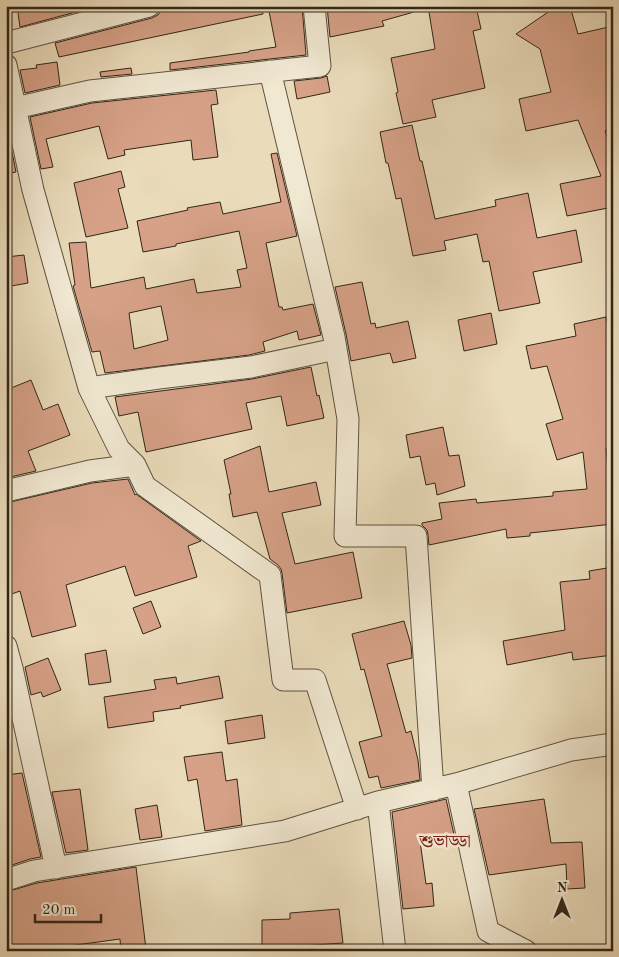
<svg xmlns="http://www.w3.org/2000/svg" width="619" height="957" viewBox="0 0 619 957" font-family="'Old Standard TT','Noto Serif Bengali',serif">
	<style>
		.building { fill: #d6a187; stroke: #312618; fill-rule: evenodd }
		.lines { fill: none; stroke-linecap: round; stroke-linejoin: round }
		.street-casing { stroke: #5f5340; stroke-width: 23 }
		.street { stroke: #f1e8d2; stroke-width: 21 }
		.labels { text-anchor: middle; stroke-width: 5; stroke-linejoin: round; paint-order: stroke }
		.quarter-label { font-size: 18px; fill: #7a1f14; stroke: #f1e8d2 }
	</style>
	<rect width="100%" height="100%" fill="#eadbba"/>
	<filter id="stains"><feTurbulence type="fractalNoise" baseFrequency=".004" numOctaves="4"/><feColorMatrix values="0 0 0 0 .2 0 0 0 0 .09 0 0 0 0 .02 0 0 0 .5 -.17"/></filter>
	<radialGradient id="worn" r=".72"><stop offset=".6" stop-color="#630" stop-opacity="0"/><stop offset="1" stop-color="#630" stop-opacity=".3"/></radialGradient>
	<path class="building" d="M17,6H98L20,27Z
		M161,6H262L263,14L59,57L55,43L152,18L158,15L161,10Z
		M268,6H302L306,55L170,70V63L249,52V51L276,47Z
		M327,6H413L414,12L382,21L384,26L330,37Z
		M428,6H476L481,29L473,31L485,88L432,100L436,117L403,124L396,93L398,92L391,58L435,49Z
		M557,6H570L578,34L613,26V129L605,131L613,151V207L567,216L560,184L601,176L578,120L526,131L519,99L551,92L540,49L516,34Z
		M57,62L60,85L25,93L20,70L37,68L36,65Z
		M131,68L132,74L101,77L100,72Z
		M327,76L330,92L297,99L294,81L321,78Z
		M216,90L218,104L211,105L218,157L193,160L191,140L124,150L125,155L108,159L99,126L46,139L53,167L41,169L30,117L92,103Z
		M412,125L420,161H422L435,219L496,206L495,200L528,193L537,238L576,230L582,262L533,272L540,303L499,311L489,261L483,262L477,234L444,241L446,250L413,256L401,198L396,199L388,163H386L380,132Z
		M10,142L16,172L6,174V143Z
		M277,153L297,236L266,243L279,307H282L283,310L313,304L321,335L299,340L297,331L263,342L265,351L249,355L105,373L100,351L92,352L73,286L75,285L69,243L86,242L91,288L144,277L146,289L194,279L197,293L241,287L237,270L247,268L239,231L176,244V246L143,252L137,221L188,210L187,208L220,202L223,214L281,202L271,154ZM161,306L168,340L134,349L129,313Z
		M121,171L125,187L118,189L128,228L86,237L74,183Z
		M24,255L28,283L6,287V257Z
		M362,282L371,324L375,323L376,328L408,321L416,358L393,363L390,353L351,361L346,334L335,287Z
		M491,313L497,344L464,351L458,320Z
		M606,317L613,347V447L606,449L613,513V524L530,533V536L507,538L506,529L429,545L428,535L427,530L422,525V523L442,519L439,503L476,499L477,503L553,496V492L587,489L583,452L557,460L546,424L563,419L547,366L531,369L526,346L576,336L574,324Z
		M311,367L317,396L319,395L324,418L287,426L281,396L246,403L252,429L146,452L138,412L119,416L115,397L252,379Z
		M31,380L43,410L58,404L70,435L28,451L36,471L6,478V390Z
		M443,427L449,456L459,455L465,486L437,495L435,483L426,485L420,456L410,458L406,435Z
		M260,446L269,492L316,482L321,505L282,513L295,564L353,552L362,598L287,613L282,573L281,569L278,565L270,559L257,512L233,517L229,494H231L224,460Z
		M128,479L135,495L136,494L201,541L188,546L197,577L135,596L125,566L66,585L76,626L32,637L20,591L6,596V503L92,483Z
		M613,567V655L573,660L572,652L507,665L503,641L565,630L560,582L590,579L589,571Z
		M151,601L161,627L143,634L133,608Z
		M404,621L411,645L412,658L387,664L406,733L411,731L418,760L420,780L381,788L378,776L369,778L359,742L382,736L364,669L361,670L352,634Z
		M106,650L111,682L89,685L85,654Z
		M48,658L61,690L43,697L41,692L31,695L25,667Z
		M219,676L223,698L180,706L181,708L153,712L154,721L108,728L104,697L156,689L154,680L176,677L177,684Z
		M262,715L265,738L228,744L225,721Z
		M222,752L226,781L237,779L242,825L205,831L197,779L188,781L184,757Z
		M22,773L41,857L30,859L9,866L6,850V775Z
		M80,789L88,850L66,853L52,792Z
		M446,799L455,839L420,841L426,884L432,883L434,906L403,909L392,812Z
		M544,799L551,843L582,842L585,888L567,889L566,864L489,875L474,809Z
		M157,805L162,837L140,840L135,809Z
		M136,867L146,949L121,951L120,939L32,951H6V892L37,883Z
		M339,909L343,943L300,946L262,948V920L290,919V913Z"/>
	<g class="lines">
		<defs>
			<path id="street" d="M6,43L149,6
				M6,65L33,190L89,388L119,449L135,465L90,471L6,491
				M270,71L334,337L348,419L345,536H416L433,790
				M15,108L90,91L320,66L314,6
				M89,388L159,378L251,367L336,349
				M135,465L145,486L270,575L283,680H315L357,809
				M6,646L12,668L56,868
				M456,784L488,931L526,951
				M378,802L395,951
				M6,880L34,871L285,831L378,802L456,784L571,750L613,744"/>
		</defs>
		<use href="#street" class="street-casing"/>
		<use href="#street" class="street"/>
	</g>
	<g class="labels">
		<g class="quarter-label">
			<text x="445" y="847">শুভাড্ডা</text>
		</g>
	</g>
	<rect width="619" height="957" fill="none" stroke="#eadbba" stroke-width="25"/>
	<rect x="8" y="8" width="604" height="942" fill="none" stroke="#312618" stroke-width="2.5"/>
	<rect x="12" y="12" width="594" height="932" fill="none" stroke="#312618"/>
	<g transform="translate(562 900)" stroke="#f1e8d2" stroke-width="4" paint-order="stroke">
	<path d="M0-4L9 19L0 12L-9 19Z" fill="#312618"/>
	<text y="-8" font-size="14" font-weight="bold" text-anchor="middle" fill="#312618">N</text>
	</g>
	<path d="M35 914v8h66v-8" fill="none" stroke="#312618" stroke-width="2.5"/>
	<text x="42" y="914" font-size="15" fill="#312618" stroke="#f1e8d2" stroke-width="4" paint-order="stroke">20 m</text>
	<rect width="100%" height="100%" filter="url(#stains)"/>
	<rect width="100%" height="100%" fill="url(#worn)"/>
</svg>
